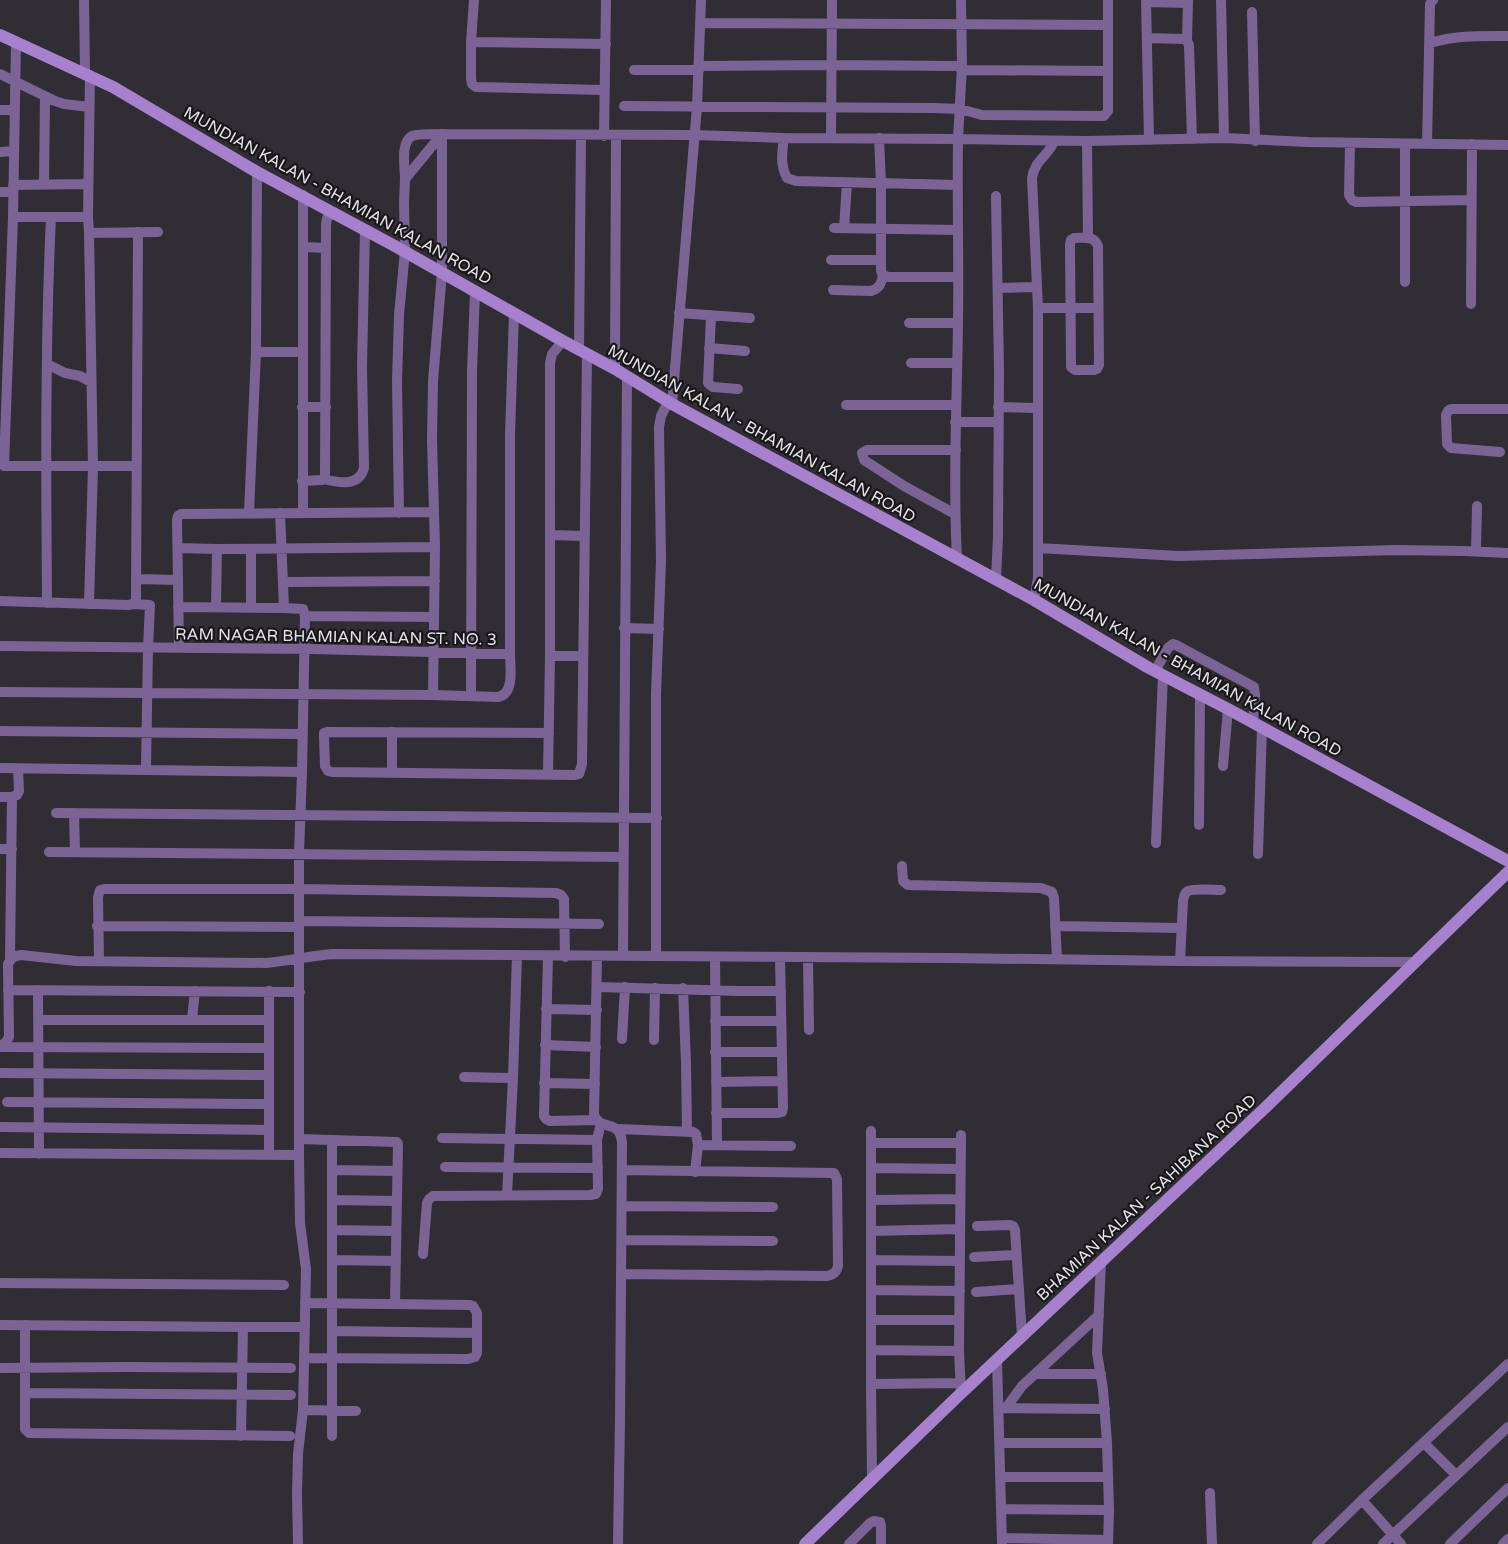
<svg xmlns="http://www.w3.org/2000/svg" width="1508" height="1544" viewBox="0 0 1508 1544" font-family="'Varela Round',sans-serif">
	<style>
		.lines { fill: none; stroke-linecap: round; stroke-linejoin: round }
		.street { stroke: #7b6495; stroke-width: 10 }
		.secondary { stroke: #a781ce; stroke-width: 12 }
		.labels { text-anchor: middle; stroke-width: 4.5; stroke-linejoin: round; paint-order: stroke }
		.street-label { font-size: 16px; fill: #e5e3e8; stroke: #181619 }
	</style>
	<rect width="100%" height="100%" fill="#302d34"/>
	<g class="lines">
		<path class="street" d="M84,0L85,73
			M474,0L471,42V78L472,84L476,87L604,90
			M1146,0L1149,140
			M1221,0L1224,138
			M1146,2L1188,3
			M1252,12L1255,141
			M700,23L1108,25
			M1147,38L1184,39L1187,41L1189,45L1192,139
			M1187,41L1188,0
			M471,42L606,44
			M1430,43C1456,35 1481,36 1508,36
			M699,66L831,65L962,66
			M634,70H699
			M961,70L1108,71
			M0,74L55,101L64,104L89,107
			M90,75L88,217H13L4,466H136
			M624,106L933,108L960,109L982,115L1104,116L1108,111V0
			M0,110H14
			M604,136L606,0
			M784,138C782,152 780,165 787,178L796,181L957,185
			M831,138L832,0
			M879,138L881,184V271L883,275L888,277H958
			M1087,141L1088,238
			M1350,143L1349,195L1352,200L1356,202L1471,200
			M1405,144V282
			M1427,144L1430,4L1433,0
			M0,152L14,151
			M405,179C405,168 400,142 412,136C420,133 433,135 442,134V272L433,381L432,440L435,547L433,695
			M44,184L45,96
			M13,185L88,184
			M0,192H13
			M996,196L999,371L998,536L996,579
			M13,217L16,42
			M88,217L89,233L158,232
			M834,228L958,230
			M844,228L847,183
			M1074,238C1084,238 1094,235 1098,246L1099,365L1097,369L1094,370H1075L1071,367L1070,244L1071,240Z
			M303,247L326,248
			M831,260H881
			M998,288L1037,287
			M833,290L871,291C880,288 881,284 883,275
			M1471,304L1472,144
			M1038,308H1098
			M679,313L750,318
			M711,315L708,383L713,387L738,389
			M909,323H958
			M709,348L745,351
			M579,350L581,136
			M256,352H302
			M911,363H957
			M47,364L65,373L80,376L91,382
			M615,369L616,136
			M672,404L697,107L701,0
			M846,405H955
			M302,407H326
			M998,407L1038,408
			M955,422H998
			M1500,452L1451,448L1447,444L1446,415L1448,411L1451,409H1508
			M324,479C339,483 359,487 364,468L362,367L365,229
			M302,481L322,480L324,479L325,476L326,225L327,218L334,212
			M249,513L256,352L257,172
			M280,513L284,608L303,609L305,616L434,617
			M303,513V195
			M399,513L397,381L399,315L405,251L404,203L405,179L442,134L694,135L784,138L958,139L962,66L961,0
			M955,514L904,486L864,460L862,453L867,450H956
			M550,535L584,536
			M178,548L217,549L435,547
			M1038,548L1179,556L1396,550L1464,551L1508,553
			M251,549V608
			M1476,551L1477,506
			M957,559C953,480 957,401 958,322C959,261 957,200 958,139L1087,141L1224,138L1308,142L1508,145
			M136,579L178,580
			M283,582L435,581
			M1034,600L1038,578V308L1032,178C1035,159 1048,157 1054,141
			M0,601L128,605L133,604L150,605L148,648L146,769
			M47,603C46,474 45,345 51,217
			M89,604L93,467L89,233
			M133,604L136,600L138,232
			M178,607L284,608
			M216,607L217,549
			M624,628L659,629
			M0,646L311,649L510,654V435L514,313
			M179,648L177,519L178,516L181,514L434,512
			M550,656H583
			M1155,671L1168,648L1173,644L1176,645L1254,687L1255,695L1253,723
			M0,692L433,695L498,697C515,694 510,667 510,654
			M471,696L472,372L475,291
			M0,731L303,734
			M392,732V772
			M549,733L327,732L324,733V736L325,766L328,771L332,772L575,775L579,774L582,764L587,354
			M1223,766L1228,709
			M0,768L302,772
			M548,774L550,656V363L552,354L563,341
			M0,797H12L17,795L19,791L18,769
			M56,813L657,818
			M74,813L75,852
			M1199,825L1200,694
			M1156,843L1163,675
			M0,849H12
			M49,852L623,857
			M1258,854L1262,727
			M902,866L903,881L908,885L1041,888L1052,892L1054,898L1057,959
			M299,921L599,924
			M97,926L299,927
			M1055,926L1182,928
			M548,956L544,1116L546,1119L550,1121L597,1120
			M623,956C623,763 627,569 627,376
			M656,956L949,958L1180,961L1416,962
			M597,957L594,1115C601,1132 619,1118 622,1142L620,1420L618,1544
			M715,957L717,1145
			M808,957L809,1030
			M10,959L12,797
			M99,961L98,897L100,890L104,889H299L556,893L561,895L564,899L565,957
			M1180,961L1183,901C1184,897 1184,893 1188,891C1194,888 1214,890 1221,890
			M597,987L740,991H781
			M683,988L686,1063L687,1132
			M8,990L300,992
			M38,990L39,1154
			M546,1009L597,1010
			M192,1019L195,991
			M39,1020H269
			M715,1021H781
			M622,1039L625,987
			M654,1040L655,988
			M545,1045L596,1047
			M0,1047L6,1042L9,1037L8,964C11,958 14,956 21,955L76,961L266,963C288,961 309,956 332,954L656,956V694L661,561L659,427L661,416L668,402
			M0,1047L268,1048
			M715,1052H782
			M0,1073L269,1075
			M464,1077L513,1078
			M716,1082L782,1081
			M544,1083L595,1084
			M7,1102L269,1104
			M716,1113H778L782,1112L783,1108L780,957
			M0,1127L269,1130
			M618,1129L693,1132L696,1134L698,1145L695,1172
			M871,1131V1384L872,1478
			M961,1135L959,1351L961,1394
			M442,1138L597,1140
			M299,1139L397,1142L398,1144L395,1304
			M871,1143H960
			M698,1145L791,1146
			M0,1153L299,1155
			M269,1154V991
			M445,1167L598,1168
			M871,1168L960,1169
			M332,1170L397,1171
			M507,1195L513,1078L517,955
			M333,1200L397,1201
			M871,1200L960,1199
			M622,1206L773,1207
			M977,1226L1010,1225L1013,1226L1015,1230L1022,1336
			M333,1230L396,1231
			M871,1231L960,1229
			M622,1240L773,1241
			M423,1254L427,1203L429,1199L433,1196L590,1195L596,1194L598,1189L597,1140L601,1123
			M974,1257L1016,1255
			M333,1260L396,1261
			M871,1260L960,1261
			M1101,1262L1097,1353L1103,1389L1107,1443L1109,1510L1108,1544
			M622,1274L827,1276C834,1274 836,1273 838,1266L837,1179L834,1173L622,1170
			M0,1283L284,1285
			M871,1290L960,1291
			M976,1292L1019,1289
			M871,1320H959
			M0,1325L243,1327
			M25,1325V1429L29,1433L290,1436
			M333,1331L477,1333
			M871,1350L959,1351
			M304,1358L468,1359L475,1357L477,1353V1313L473,1306L470,1305L305,1303
			M997,1360L1002,1544
			M0,1368L126,1367L291,1368
			M1035,1374H1101
			M871,1384L960,1383
			M25,1393L291,1395
			M1003,1408L1105,1409
			M1006,1408L1022,1386L1099,1315
			M303,1410L356,1411
			M241,1436L243,1327H305
			M332,1436V1140
			M1000,1443H1107
			M1424,1443L1456,1475
			M1000,1477H1108
			M1210,1493L1212,1544
			M1362,1500L1401,1544
			M1001,1509L1109,1510
			M1002,1538L1108,1540
			M298,1544L297,1494L298,1454L303,1410L306,1269L300,1223L299,1155V853L302,772L305,616
			M849,1544L870,1523L874,1521L880,1522L881,1526V1544
			M1317,1544L1362,1500L1508,1364
			M1383,1544L1508,1427
			M1450,1544L1508,1488
			M1503,1544L1508,1539"/>
		<path class="secondary" d="M0,35L113,87L257,172L393,245L563,341L615,369L672,404L1034,600L1149,668L1228,709L1508,861
			M805,1544L955,1399L1266,1107L1508,872"/>
	</g>
	<g class="labels">
		<g class="street-label">
			<text transform="translate(338 195) rotate(29)" y="6">MUNDIAN KALAN - BHAMIAN KALAN ROAD</text>
			<text transform="translate(762 433) rotate(29)" y="6">MUNDIAN KALAN - BHAMIAN KALAN ROAD</text>
			<text transform="translate(336 636) rotate(1)" y="6">RAM NAGAR BHAMIAN KALAN ST. NO. 3</text>
			<text transform="translate(1188 667) rotate(29)" y="6">MUNDIAN KALAN - BHAMIAN KALAN ROAD</text>
			<text transform="translate(1146 1197) rotate(-43)" y="6">BHAMIAN KALAN - SAHIBANA ROAD</text>
		</g>
	</g>
</svg>
